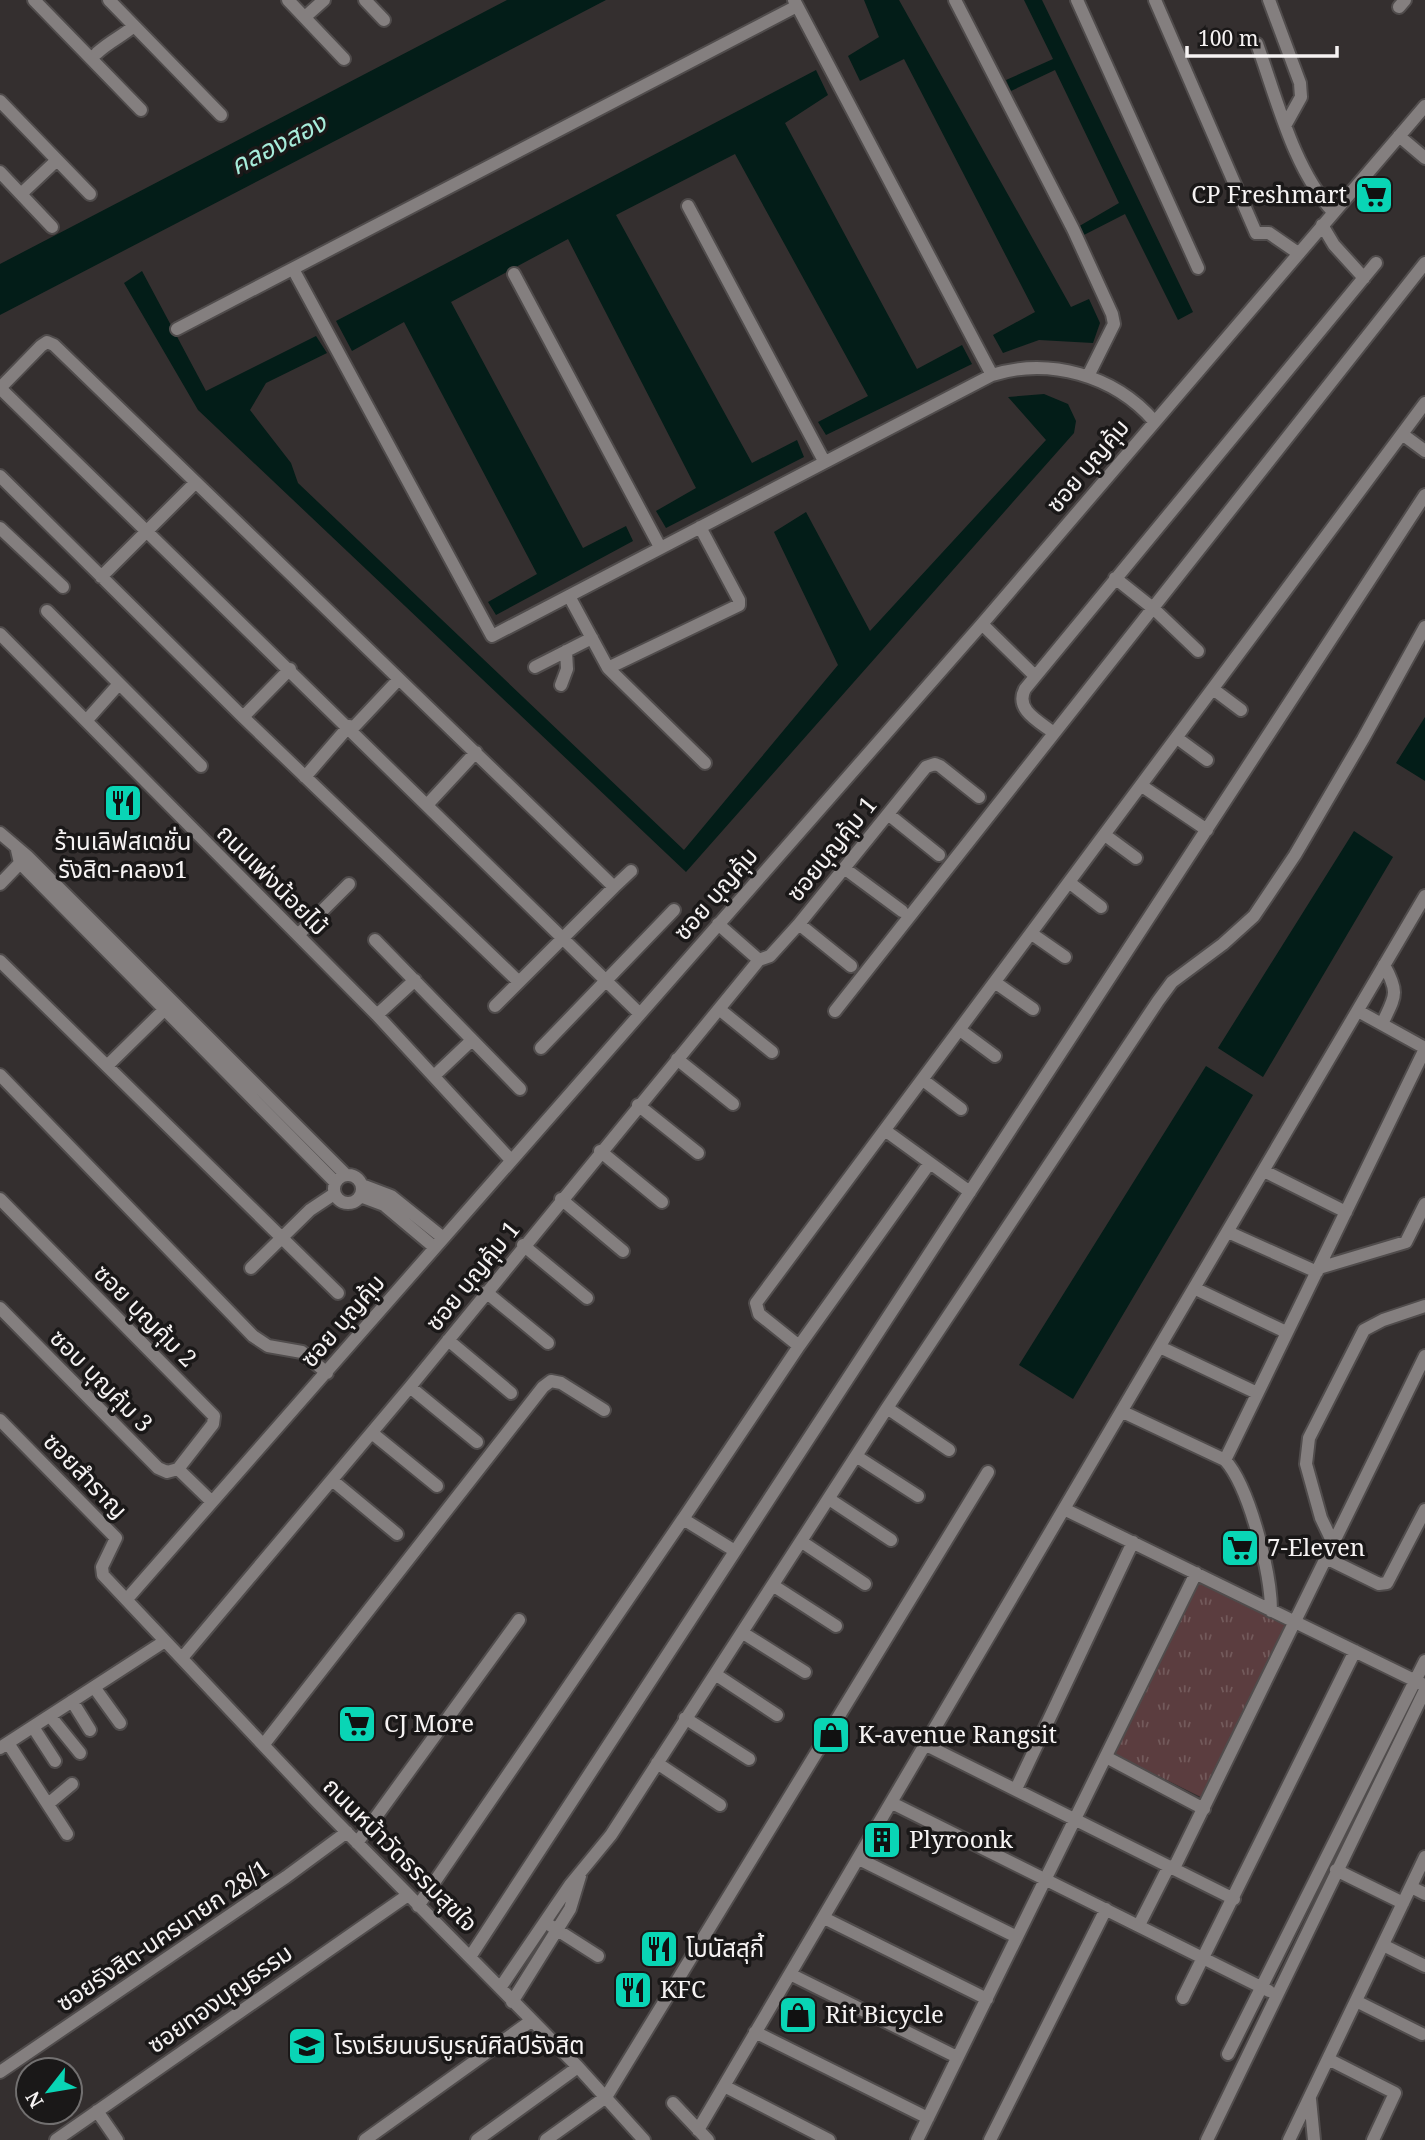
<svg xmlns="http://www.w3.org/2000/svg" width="1425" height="2140" viewBox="0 0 1425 2140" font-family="'Noto Serif','Noto Sans Thai',serif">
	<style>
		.park { fill: url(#park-tufts) }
		.water { fill: #031d18 }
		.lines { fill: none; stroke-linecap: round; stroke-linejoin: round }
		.street-casing { stroke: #504c4c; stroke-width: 16 }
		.street { stroke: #847f7f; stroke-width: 12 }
		.labels { text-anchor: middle; stroke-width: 7; stroke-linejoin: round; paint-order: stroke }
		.poi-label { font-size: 24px; fill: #f6f3f3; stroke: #1a1818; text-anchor: start }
		.street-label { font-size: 24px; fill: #f6f3f3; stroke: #1a1818 }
		.water-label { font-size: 26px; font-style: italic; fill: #a7ecda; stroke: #1a1818 }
	</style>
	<defs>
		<pattern id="park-tufts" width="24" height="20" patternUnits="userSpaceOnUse" patternTransform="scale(1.75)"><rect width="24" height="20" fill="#5b3d3f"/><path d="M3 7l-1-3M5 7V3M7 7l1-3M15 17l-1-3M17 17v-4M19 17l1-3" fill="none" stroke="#735a5b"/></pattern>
	</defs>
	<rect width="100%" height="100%" fill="#342f2f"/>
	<path class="park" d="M1196,1577L1294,1623L1211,1802L1110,1752Z"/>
	<path class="water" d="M507,0H606L0,315V264Z
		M864,0H899L1071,307L1089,299L1100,323L1093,343L1039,340L1003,353L993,335L1035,312L904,59L860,81L848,56L879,37Z
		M1024,0H1042L1193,312L1178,320L1125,214L1080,237L1076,228L1119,203L1055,70L1011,91L1006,80L1053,59Z
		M816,70L828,95L785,123L917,369L962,345L972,364L826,435L818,422L868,396L735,154L616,215L752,463L797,440L804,457L666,528L656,511L696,488L568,239L451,302L583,548L626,526L633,541L496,615L488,602L537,574L404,322L352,351L336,321Z
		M142,271L206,391L316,336L327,353L266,383L250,410L291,463L298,483L684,850L838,665L774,532L806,512L870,631L1046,440L1008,397L1044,394L1068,404L1076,421L1074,433L686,872L198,410L124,283Z
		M1425,717V781L1396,763Z
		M1354,831L1393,857L1263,1077L1218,1048Z
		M1206,1066L1253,1095L1073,1399L1019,1365Z"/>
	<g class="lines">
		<defs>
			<path id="street" d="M34,0L141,110
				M109,0L221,115
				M288,0L344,59
				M365,0L384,20
				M794,0L992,375
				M955,0L1073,229L1112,314L1114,324L1088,376
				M1077,0L1198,268
				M1155,0L1256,233H1269L1298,253
				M1269,0L1300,83L1301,97L1286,124
				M1399,7L1405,0
				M305,17L324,0
				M1257,44C1277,99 1293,168 1333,212
				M97,53C110,41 121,37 134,26
				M0,101L90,194
				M1399,136L1425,158
				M0,172L52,227
				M21,194L57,160
				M688,206L824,461
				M1322,225L1334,245L1364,278
				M293,269L492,636L992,375C1049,357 1114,375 1154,421
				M514,274L660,547
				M177,329L797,6
				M0,388L41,346L47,342L54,345L614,887L519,982L243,717L0,476
				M0,388L639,1013
				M1402,434L1425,451
				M0,528L63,587
				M101,577L195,483
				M1115,578L1154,609L1198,651
				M569,596L608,668L739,605V600L700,527
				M47,611L201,766
				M982,624L1035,676
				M0,634L377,1015L510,1159
				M535,667L592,638
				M608,668L705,763
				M561,685L567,669L566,651
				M1213,689L1241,710
				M243,717L290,669
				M86,721L118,685
				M352,729L399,679
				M1054,733C1040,722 1014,710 1025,689L1376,263
				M1177,738L1207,760
				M305,777L349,726
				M1142,786L1207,830
				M427,805L476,752
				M888,814L939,855
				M0,833L27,856L346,1175
				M1105,835L1136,858
				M17,850L20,863L335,1182
				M844,868L902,911
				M1070,883L1101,907
				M0,884L24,859
				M614,887L631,871
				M799,924L851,966
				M1032,934L1065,957
				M298,935L349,884
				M375,940L520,1089
				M759,960L770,956L799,924L926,767L935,764L940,766L979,797
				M0,961L338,1293
				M996,983L1033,1009
				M495,1006L519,982
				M719,1009L772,1052
				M835,1011L1425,263
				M1358,1011L1425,1048
				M377,1015L415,980
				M1382,1024C1395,996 1400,994 1384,965
				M960,1030L995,1056
				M541,1048L674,910
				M677,1059L733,1104
				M107,1066L165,1009
				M0,1075L253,1336L268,1346L302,1352L327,1373
				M434,1076L472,1040
				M923,1080L961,1109
				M638,1105L698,1153
				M886,1131L970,1192
				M600,1151L662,1202
				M1264,1171L1346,1212
				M334 1189a14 14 0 1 1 28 0a14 14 0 1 1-28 0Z
				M362,1185L391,1196L442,1237
				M360,1196L384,1205L434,1247
				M0,1199L214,1416L213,1424L178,1469
				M561,1199L623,1251
				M1228,1232L1317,1272
				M523,1245L587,1298
				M251,1268L310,1210L334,1194
				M1319,1268L1406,1242L1425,1204
				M1196,1289L1286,1332
				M486,1292L548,1343
				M0,1308L158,1468L167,1472L178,1469
				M448,1340L511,1393
				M799,1346L929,1164
				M1160,1347L1257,1393
				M410,1387L477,1442
				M887,1408L949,1450
				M1123,1412L1225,1460C1250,1488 1271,1574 1271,1611
				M0,1420L116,1538L102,1567L103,1575L318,1803L578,2067L644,2140
				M372,1433L437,1486
				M856,1456L918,1496
				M1225,1460L1425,1049
				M178,1469L210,1500
				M332,1480L397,1534
				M829,1499L891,1540
				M1064,1509L1422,1684
				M802,1542L865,1584
				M1333,1543L1321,1518L1306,1464L1309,1438L1364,1330L1383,1320L1425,1306
				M735,1551L683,1519L799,1346L759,1314L756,1303L1425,403
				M1326,1558L1379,1584L1387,1583L1425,1510
				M774,1586L836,1626
				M127,1599L982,624L1425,106
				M743,1633L805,1672
				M182,1658L410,1387L759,960L718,924
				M715,1674L777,1715
				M94,1687L120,1723
				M72,1701L90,1730
				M50,1716L80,1753
				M685,1718L749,1759
				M33,1727L55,1761
				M8,1743L67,1834
				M264,1744L543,1387L551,1381L561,1383L604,1410
				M926,1745L1234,1899
				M0,1748L165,1641
				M1106,1757L1204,1809
				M657,1763L720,1805
				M1016,1789L1133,1542
				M892,1803L1269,1991
				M48,1804L72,1784
				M357,1843L519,1620
				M859,1859L1017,1937
				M1174,1868L1425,1356
				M1336,1870L1403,1903
				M1411,1887L1425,1894
				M418,1906L683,1519
				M824,1918L987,1999
				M1139,1925L1169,1866
				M551,1926L598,1956
				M1383,1945L1425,1966
				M470,1957L1425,495
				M790,1974L957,2057
				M500,1988L570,1885L611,1835L887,1408L1158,1001L1172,982L1223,944L1254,916L1295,855L1363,739L1425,627
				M1183,1998L1355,1651
				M1356,2001L1422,2034
				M512,2002L570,1909L580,1876
				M755,2032L928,2118
				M1228,2054L1425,1661
				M1328,2059L1395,2093L1373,2140
				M0,2072L286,1877L347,1832
				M724,2086L829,2140
				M1310,2099L1314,2140
				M673,2103L708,2140
				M97,2111L117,2140
				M698,2130L1425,896
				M56,2140L408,1895
				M365,2140L531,2021
				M477,2140L578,2067
				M546,2140L606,2097L988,1472
				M917,2140L1196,1573
				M990,2140L1106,1909
				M1207,2140L1425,1690
				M1289,2140L1425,1857"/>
		</defs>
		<use href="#street" class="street-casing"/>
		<use href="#street" class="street"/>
	</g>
	<defs>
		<symbol id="supermarket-square" viewBox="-11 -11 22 22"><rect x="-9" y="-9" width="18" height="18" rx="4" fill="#09d5b5" stroke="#1a1818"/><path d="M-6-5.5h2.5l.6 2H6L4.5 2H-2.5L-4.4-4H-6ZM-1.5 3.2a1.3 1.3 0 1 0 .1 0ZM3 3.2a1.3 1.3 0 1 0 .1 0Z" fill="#111"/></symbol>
		<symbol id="restaurant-square" viewBox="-11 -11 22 22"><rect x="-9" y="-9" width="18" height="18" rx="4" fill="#09d5b5" stroke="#1a1818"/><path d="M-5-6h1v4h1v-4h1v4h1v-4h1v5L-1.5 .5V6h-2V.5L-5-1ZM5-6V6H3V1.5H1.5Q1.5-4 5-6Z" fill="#111"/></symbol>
		<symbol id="shop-square" viewBox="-11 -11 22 22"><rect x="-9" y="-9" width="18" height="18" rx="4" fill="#09d5b5" stroke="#1a1818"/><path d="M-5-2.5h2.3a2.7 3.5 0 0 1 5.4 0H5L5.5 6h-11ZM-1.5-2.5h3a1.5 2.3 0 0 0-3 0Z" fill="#111"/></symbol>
		<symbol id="building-square" viewBox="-11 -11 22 22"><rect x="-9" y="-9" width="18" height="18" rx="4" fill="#09d5b5" stroke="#1a1818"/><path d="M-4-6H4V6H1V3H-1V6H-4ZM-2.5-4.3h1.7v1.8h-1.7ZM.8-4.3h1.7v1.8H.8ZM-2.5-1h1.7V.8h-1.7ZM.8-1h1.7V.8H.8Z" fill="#111"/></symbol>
		<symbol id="school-square" viewBox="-11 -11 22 22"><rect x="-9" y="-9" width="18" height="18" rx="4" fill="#09d5b5" stroke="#1a1818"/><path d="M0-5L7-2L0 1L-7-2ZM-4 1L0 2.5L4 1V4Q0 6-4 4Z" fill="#111"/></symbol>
	</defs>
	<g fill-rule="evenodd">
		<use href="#supermarket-square" x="1352" y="173" width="44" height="44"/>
		<use href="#restaurant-square" x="101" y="781" width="44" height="44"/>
		<use href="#supermarket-square" x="1218" y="1526" width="44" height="44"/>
		<use href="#supermarket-square" x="335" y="1702" width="44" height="44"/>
		<use href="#shop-square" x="809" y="1713" width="44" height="44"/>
		<use href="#building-square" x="860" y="1818" width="44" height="44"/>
		<use href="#restaurant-square" x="637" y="1927" width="44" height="44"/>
		<use href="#restaurant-square" x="611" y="1968" width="44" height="44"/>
		<use href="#shop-square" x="776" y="1993" width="44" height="44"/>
		<use href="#school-square" x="285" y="2024" width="44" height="44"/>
	</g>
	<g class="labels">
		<g class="poi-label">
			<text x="1347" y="203" text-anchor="end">CP Freshmart</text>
			<text x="123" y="850" text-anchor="middle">ร้านเลิฟสเตชั่น<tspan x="123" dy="28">รังสิต-คลอง1</tspan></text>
			<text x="1267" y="1556">7-Eleven</text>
			<text x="384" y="1732">CJ More</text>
			<text x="858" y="1743">K-avenue Rangsit</text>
			<text x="909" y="1848">Plyroonk</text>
			<text x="686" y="1957">โบนัสสุกี้</text>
			<text x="660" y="1998">KFC</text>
			<text x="825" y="2023">Rit Bicycle</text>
			<text x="334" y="2054">โรงเรียนบริบูรณ์ศิลป์รังสิต</text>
		</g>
		<g class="street-label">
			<text transform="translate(1088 466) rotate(-50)" y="8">ซอย บุญคุ้ม</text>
			<text transform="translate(832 849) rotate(-51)" y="8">ซอยบุญคุ้ม 1</text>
			<text transform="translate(272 880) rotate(45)" y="8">ถนนเพ่งน้อยไม้</text>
			<text transform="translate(716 894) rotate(-49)" y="8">ซอย บุญคุ้ม</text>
			<text transform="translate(473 1276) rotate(-51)" y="8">ซอย บุญคุ้ม 1</text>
			<text transform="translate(145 1316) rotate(45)" y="8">ซอย บุญคุ้ม 2</text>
			<text transform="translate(343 1321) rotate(-49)" y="8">ซอย บุญคุ้ม</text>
			<text transform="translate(101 1381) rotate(45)" y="8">ซอบ บุญคุ้ม 3</text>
			<text transform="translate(85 1476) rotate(46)" y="8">ซอยสำราญ</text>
			<text transform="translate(400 1855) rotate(45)" y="8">ถนนหน้าวัดธรรมสุขใจ</text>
			<text transform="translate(163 1936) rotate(-34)" y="8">ซอยรังสิต-นครนายก 28/1</text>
			<text transform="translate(220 1999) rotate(-35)" y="8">ซอยทองบุญธรรม</text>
		</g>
		<g class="water-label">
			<text transform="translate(278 144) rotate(-27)" y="9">คลองสอง</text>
		</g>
	</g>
	<g transform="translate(49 2091) rotate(239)"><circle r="33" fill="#1a1818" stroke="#727070" stroke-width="2"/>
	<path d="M0-5L12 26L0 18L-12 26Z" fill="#09d5b5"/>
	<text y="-10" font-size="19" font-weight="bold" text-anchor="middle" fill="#f6f3f3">N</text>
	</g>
	<path d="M1187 46v10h150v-10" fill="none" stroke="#f6f3f3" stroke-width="3.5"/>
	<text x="1198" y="46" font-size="21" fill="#f6f3f3" stroke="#1a1818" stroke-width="5" paint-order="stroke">100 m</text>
</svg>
